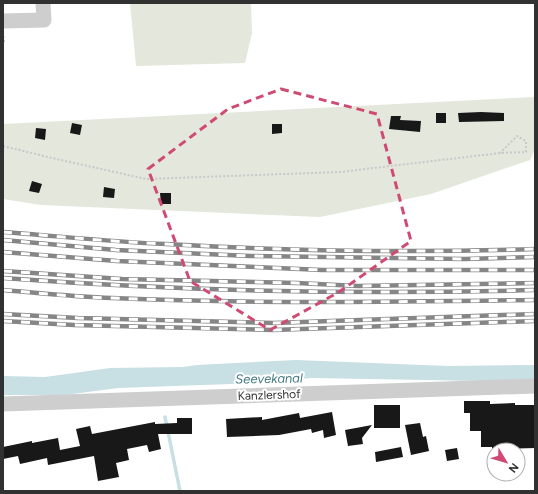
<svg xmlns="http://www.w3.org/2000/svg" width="538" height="494" viewBox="0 0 538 494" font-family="Figtree,sans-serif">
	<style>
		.green { fill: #e4e7db }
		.water { fill: #c8dfe3 }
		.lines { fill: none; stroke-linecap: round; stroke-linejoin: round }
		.stream { stroke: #c8dfe3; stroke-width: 3.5 }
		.building { fill: #181818 }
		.path { stroke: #c8c8c8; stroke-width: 2; stroke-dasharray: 2 2; stroke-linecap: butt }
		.minor { stroke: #cecece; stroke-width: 15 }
		.rail-casing { stroke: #868686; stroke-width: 4.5 }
		.rail { stroke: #fff; stroke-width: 3; stroke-dasharray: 9; stroke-linecap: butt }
		.marked { fill: none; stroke: #d04b74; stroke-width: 3; stroke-dasharray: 8 5; stroke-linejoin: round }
		.labels { text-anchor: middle; stroke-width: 4; stroke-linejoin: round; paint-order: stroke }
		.street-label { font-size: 12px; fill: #313131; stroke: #fff }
		.water-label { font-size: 13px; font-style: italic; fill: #457a84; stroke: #fff }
	</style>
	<rect width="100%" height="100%" fill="#fff"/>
	<path class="green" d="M130,3H251L252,33L245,63L136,66Z
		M535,97V149L530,160L431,194L320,217L41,205L3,199V124Z"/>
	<path class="water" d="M296,360L448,366L535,365V382L312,378L231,384L118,388L65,395H3V376L45,377L110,368L183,367L197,365Z"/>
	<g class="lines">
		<path class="stream" d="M165,417L180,491"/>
	</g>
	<path class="building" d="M481,112L504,113V121L459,122L458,113Z
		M436,113H446V123H436Z
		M391,116H401L400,120L421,121L420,132L389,129Z
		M72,123L82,125L80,135L70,133Z
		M272,124H282V133L272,134Z
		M36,128L46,129L45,140L35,138Z
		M32,181L42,184L39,193L29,191Z
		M104,187L115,189L114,198L103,197Z
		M160,193H171V204H161Z
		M464,401H490V404L515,403V405H535V448L492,449V447H481V431H470V413H464Z
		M374,405H400V428H374Z
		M332,412L336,435L324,438L323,430L312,433L311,429L279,435L227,437L226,419L262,417V420L299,413L300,418Z
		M177,418H192V434H158L161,449L149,452L147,445L127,449L129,460L116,463L119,477L98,481L94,456L48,465L47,458L20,464L18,456L3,459V447L32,441V443L58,438L60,450L80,446L76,429L90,426L92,434L155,422V424L177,423Z
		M420,423L423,437L426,436L429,451L411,455L405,425Z
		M372,425L362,438L363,444L348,446L345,430Z
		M401,447L403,457L376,462L375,452Z
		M457,448L459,459L447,461L445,450Z"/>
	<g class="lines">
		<path class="path" d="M3,46L4,41L3,33
			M3,146L52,158L146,179L340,172L500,153L526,152V141L517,136L500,153"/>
		<path class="minor" d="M3,21L44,20L43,3
			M3,404L535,386"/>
		<defs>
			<path id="rail" d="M3,232C57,236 112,242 166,244C289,251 412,253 535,249
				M3,240L116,250L250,256L465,259L535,257
				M3,252L117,261L322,270H535
				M3,271L122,279L297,283L358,286L535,283
				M3,278C180,291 357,295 535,290
				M3,290C39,293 75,297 112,298C253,304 394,302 535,300
				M3,314L78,318L274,323L535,314
				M3,321L74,325L273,330L535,321"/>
		</defs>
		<use href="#rail" class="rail-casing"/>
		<use href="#rail" class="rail"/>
	</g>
	<path class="marked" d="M281,89L377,114L411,241L339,292L270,330L190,281L148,169L228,109Z"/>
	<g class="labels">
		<g class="street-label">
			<text transform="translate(269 395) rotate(-2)" y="4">Kanzlershof</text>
		</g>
		<g class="water-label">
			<text transform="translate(269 378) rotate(-1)" y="5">Seevekanal</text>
		</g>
	</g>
	<rect width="538" height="494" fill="none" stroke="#313131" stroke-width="8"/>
	<g transform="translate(506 462) rotate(128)"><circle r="19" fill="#ffffff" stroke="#adadad"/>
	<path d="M0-3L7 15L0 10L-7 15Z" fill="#d04b74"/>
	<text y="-6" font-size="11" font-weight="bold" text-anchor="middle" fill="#313131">N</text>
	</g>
</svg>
